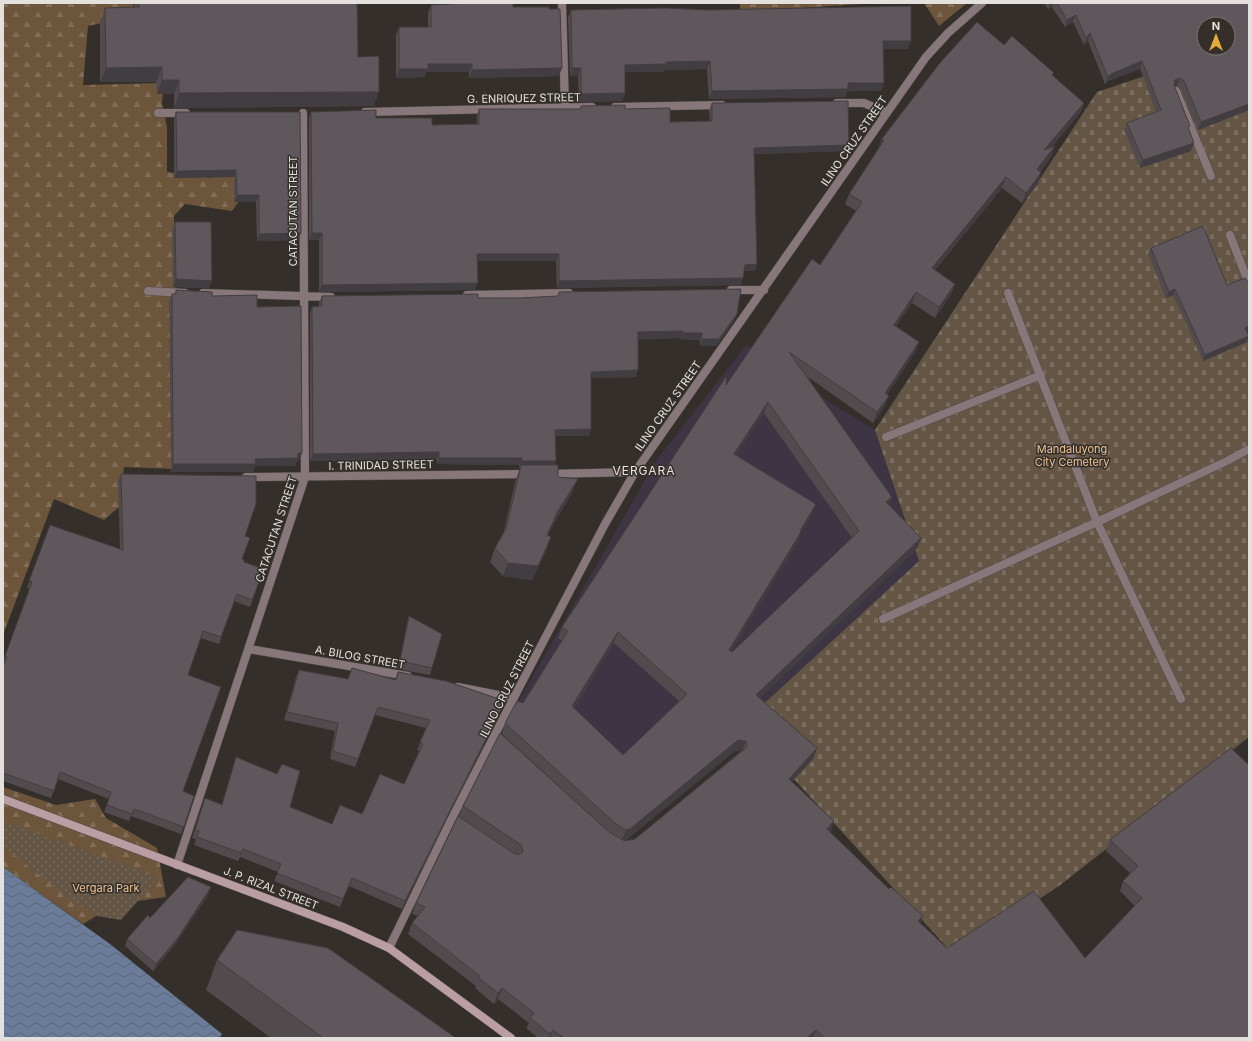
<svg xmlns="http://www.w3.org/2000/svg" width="1252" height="1041" viewBox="0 0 1252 1041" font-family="Inter,sans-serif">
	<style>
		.education { fill: #3d3444 }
		.forest { fill: url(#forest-firs) }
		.cemetery { fill: url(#cemetery-stones) }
		.park { fill: url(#park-dots) }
		.water { fill: url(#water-waves) }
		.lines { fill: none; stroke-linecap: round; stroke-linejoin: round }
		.lane-casing { stroke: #504b47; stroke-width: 9 }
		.street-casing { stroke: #504b47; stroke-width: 9 }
		.secondary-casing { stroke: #504b47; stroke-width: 9 }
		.lane { stroke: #88777a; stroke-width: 8 }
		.street { stroke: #88777a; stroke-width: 8 }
		.secondary { stroke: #ba9ea4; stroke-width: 8 }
		.wall { fill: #524b4e; fill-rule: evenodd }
		.shaded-wall { fill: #423d40 }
		.building { fill: #5f575b; stroke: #423d40; fill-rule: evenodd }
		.labels { text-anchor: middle; stroke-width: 3; stroke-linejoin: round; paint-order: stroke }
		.street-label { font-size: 11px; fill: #e3e0dd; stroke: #342f2a }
		.park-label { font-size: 11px; fill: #eec394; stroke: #342f2a }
		.neighbourhood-label { font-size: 12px; letter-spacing: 1px; fill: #e9e3dc; stroke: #342f2a }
	</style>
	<defs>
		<pattern id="forest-firs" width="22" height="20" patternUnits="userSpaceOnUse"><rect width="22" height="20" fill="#6c553b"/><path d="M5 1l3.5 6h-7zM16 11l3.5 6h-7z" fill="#816d57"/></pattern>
		<pattern id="cemetery-stones" width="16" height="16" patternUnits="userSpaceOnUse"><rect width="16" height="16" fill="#645545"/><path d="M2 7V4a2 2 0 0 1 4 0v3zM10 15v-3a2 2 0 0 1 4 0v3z" fill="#7a6d5f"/></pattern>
		<pattern id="park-dots" width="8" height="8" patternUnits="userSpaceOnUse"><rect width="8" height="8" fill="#645545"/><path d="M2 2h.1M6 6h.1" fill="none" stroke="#7a6d5f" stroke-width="1.8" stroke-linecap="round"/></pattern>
		<pattern id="water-waves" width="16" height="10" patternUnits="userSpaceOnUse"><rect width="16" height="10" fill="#6a7c99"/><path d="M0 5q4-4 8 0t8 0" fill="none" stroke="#5b6576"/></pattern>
	</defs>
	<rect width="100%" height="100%" fill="#342f2a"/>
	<path class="education" d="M746,345L808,389L875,430L919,561L743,723L629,838L549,765L515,707L656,461Z"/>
	<path class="forest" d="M3,3H133V16L88,26L83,85L164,83L162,103L167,127V172L212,178L213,150L246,191L232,211L185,204L174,216L178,424L176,469L124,467L119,507L104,520L54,499L3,635Z
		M740,3H876L740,12Z
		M924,3H967L939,26Z
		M3,787L56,805L95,799L106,818L157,848L166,897L116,904L83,924L3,867Z"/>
	<path class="cemetery" d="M1249,41V737L1059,886L954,955L743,723L919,561L875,430L1097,92Z"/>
	<path class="park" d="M3,821L159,877L121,920L97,916L68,898L3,846Z"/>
	<path class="water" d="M3,867L110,944L222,1034L219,1038H3Z"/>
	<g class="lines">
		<defs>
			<path id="lane" d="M1176,91L1211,176
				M1230,235L1249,284
				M1008,293L1097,522L1181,699
				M886,437L1041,375
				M883,619L1097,522L1227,461L1249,449"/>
			<path id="street" d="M562,3L565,108
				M837,103H864L887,113
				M615,107L722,105
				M365,112L592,107
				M158,113H186
				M731,290H764
				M148,291L185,293
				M203,293L331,297
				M467,295L569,293
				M548,474L635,472
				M246,477L528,474
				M249,649L408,676
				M458,687L514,698
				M177,865L305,477L303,113
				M389,948L452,818L522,682L605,524L635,472L926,57L948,33L982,3"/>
			<path id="secondary" d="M3,799L343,927L389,948L511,1038"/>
		</defs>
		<use href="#lane" class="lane-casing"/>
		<use href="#street" class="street-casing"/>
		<use href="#secondary" class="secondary-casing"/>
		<use href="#lane" class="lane"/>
		<use href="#street" class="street"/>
		<use href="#secondary" class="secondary"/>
	</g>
	<path class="wall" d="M134,3H357L358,57L374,106L174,108V94H157L156,82H100V22L105,8L134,7Z
		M1044,3H1249V110L1198,130L1181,89L1177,86L1174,87L1189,130L1191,151L1140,168L1124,130L1127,123L1156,112L1140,69L1108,81L1105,84L1088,41L1084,45L1073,22L1065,27L1052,7L1048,9Z
		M431,5L513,7L559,76L469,78V72H426L425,77L396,78V35L399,27H428V13Z
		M571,10L908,49H883L884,83L881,91H847L845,97L709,99L707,69L664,70L663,72H625V93L622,101L579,102L578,76H570L568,17Z
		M1004,45L1053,76L1084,103L1080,113L1051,148L1055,146L1051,157L1040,172L1038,184L1022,203L1002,188L935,270L955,284L951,294L935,318L912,303L896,326L919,342L915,352L887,395L885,406L873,423L808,377L889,505L921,538L917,549L760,698L817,748L813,759L792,782L834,821L830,832L920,923L947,948L1085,958L1135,906L1120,891L1123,881L1130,873L1106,851L1110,840L1231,748L1249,1038H538L526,1028L529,1023L498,999L494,1004L475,988L476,986L408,934L412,923L418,916L412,914L416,903L459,816L463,806L609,832L611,834L502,734L505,723L523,703L562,641L558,638L562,627L726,385L820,265L856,211L845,204L849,194ZM764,413L852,538L732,652L731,651L797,543L801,532L812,514L736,455ZM614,643L679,701L623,755L574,708ZM735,751H741L635,839L625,841L624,840H626Z
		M712,103L849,145L846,151L754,154L755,271H744L743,278L740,285L557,288L556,261H477L475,290L319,292V240H309V118L311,112L376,118L432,125L477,124V116L479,109H580L581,106L625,109L670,122L710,121L709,110Z
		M176,112L301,233L298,240L257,241L256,202H234V177L174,178V118Z
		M175,222L209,288L173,287L172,229Z
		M1151,248L1247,332V342L1203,361L1173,295L1166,298L1148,254Z
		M176,290L212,296L257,307L299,461H297L295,466H255L253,472H171L169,302L172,294H175Z
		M322,296L478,298L734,321L716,346H700V340H681V338L638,339L636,377L591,378V429L589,436H555L556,461L554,465L558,477L572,493L553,525L548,536L546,551L532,580L503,576L490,562L495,548L503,535L516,479L520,468H519V465L437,464V459L310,461V313L312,307L319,306V303Z
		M121,474L245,536L242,559L244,562L264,569L250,607L234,601L219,644L201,638L188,675L183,791L194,796L181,834L131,816L129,821L104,812L109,799L58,779L51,798L3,781V666L4,663H3V662L30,589L27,588L50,525L120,549L118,481Z
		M409,616L432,668L430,675L398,669L407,623Z
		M299,670L348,679L395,680L398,672L502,708L402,909L349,886L340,907L274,881L278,872L240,857L238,861L194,845L196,839L192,838L205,798L222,804L236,757L290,807L332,824L362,814L404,784L419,751L417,750L426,728L375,715L355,767L330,759L335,731L284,720L296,677Z
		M209,894L174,946L153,971L125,946L127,939L150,918Z
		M217,960L456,1038H271L206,990Z"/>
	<path class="shaded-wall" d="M1050,3H1054L1052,7L1048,9Z
		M1076,15L1073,22L1065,27L1067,20Z
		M1090,33L1088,41L1084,45L1086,38Z
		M883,41H911L908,49H880Z
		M710,61L707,69L664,70L663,72H622L625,65L666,62Z
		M1142,61L1140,69L1108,81L1105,84L1108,77L1111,74Z
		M428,64H472L469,72H426L425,77L396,78L399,69Z
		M162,67L156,82H100L106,68Z
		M562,68L559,76L469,78L472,70Z
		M572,68H581L578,76H570Z
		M1180,78L1177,86L1172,87L1175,80Z
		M162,80H179L174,94H157Z
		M848,83H884L881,91H847L845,97L709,99L712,91Z
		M379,92L374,106L174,108L179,93Z
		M625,93L622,101L579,102L581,94Z
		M1084,103L1080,113L1040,161L1044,150Z
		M1249,104V110L1198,130L1201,122Z
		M881,140H884L877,150Z
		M1194,143L1191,151L1140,168L1143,160Z
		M849,145L846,151L752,154L754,148Z
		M1055,146L1051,157L1033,180L1037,169Z
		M236,170L234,177L174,178L177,171Z
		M1041,173L1038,184L1022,203L1026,193Z
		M1006,177L1002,188L928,278L932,268Z
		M237,195H259L256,202H234Z
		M301,233L298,240L257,241L259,234Z
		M312,233H322L319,240H309Z
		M477,254H559L556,261H475Z
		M757,264L755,271H742L745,265Z
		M743,278L740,285L557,288L559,281Z
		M176,279L212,281L209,288L173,287Z
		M478,283L475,290L319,292L322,285Z
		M955,284L951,294L935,318L939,307Z
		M1175,289L1173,295L1166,298L1169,292Z
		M916,292L912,303L890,335L894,325Z
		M737,314L734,321L716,346H700L702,339Z
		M1249,326V332L1243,334L1245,328Z
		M683,331L681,338L636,339L638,332Z
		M683,333H702L700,340H681Z
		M1249,336L1247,342L1203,361L1205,355Z
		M919,342L915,352L881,404L885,393Z
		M638,370L636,377L588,378L591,372Z
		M889,396L885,406L873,423L877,412Z
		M768,402L764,413L730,465L734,454Z
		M591,429L589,436H553L555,430Z
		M439,452L437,459L310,461L313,454Z
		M298,453H302L299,461H297L295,466H255L253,472H171L173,464L255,459Z
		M439,458H522L519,465L437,464Z
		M521,461H556L553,468L521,465L520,468H519Z
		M578,479L572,493L553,525L542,549L547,535L558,511Z
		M892,497L889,508L886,502Z
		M816,504L812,514L801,532L797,543L726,661L729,650Z
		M551,537L546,551L532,580L503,576L508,563Z
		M921,538L917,549L752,706L756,695Z
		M618,632L614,643L568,717L572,706Z
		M505,701L502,708L402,909L405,901Z
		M738,740L746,741L742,751H735L626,840H622L626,830Z
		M817,748L813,759L785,789L789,779Z
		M834,821L831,832L823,840L827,829Z
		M211,887L209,894L174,946L153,971L156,964Z
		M923,916L919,927L918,921Z
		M502,988L498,999L494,1004L498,993Z
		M553,1030L550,1038H549L550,1034Z
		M816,1030L813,1038H807Z"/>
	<path class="building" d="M139,3H357L358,57L379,56V92L179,93V80H162V67L106,68L105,8L139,7Z
		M469,3H513V7H549V9H560L562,68L472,70V64H428V69H399V27H431V5Z
		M1057,3H1249V104L1201,122L1184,81L1180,78L1175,80L1174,85L1190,126L1188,127L1194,143L1143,160L1127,123L1161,110L1142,61L1111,74L1108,77L1090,33L1086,38L1076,15L1067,20ZM1204,24H1228V48H1204Z
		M911,6V41H883L884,83H848V89L712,91L710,61L666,62V64L625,65V93L581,94V68H572L571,10L665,8L707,10Z
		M977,22L1004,45L1012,36L1054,73L1052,75L1084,103L1044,150L1055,146L1037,169L1041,173L1026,193L1006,177L932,268L955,284L939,307L916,292L894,325L919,342L885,393L889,396L877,412L789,352L892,497L886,502L921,538L756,695L817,748L789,779L834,821L827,829L889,889L891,887L923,916L918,921L947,948L1034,891L1085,958L1142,898L1123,881L1138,866L1110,840L1231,748L1249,765V1038H825L816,1030L807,1038H564L553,1030L550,1034L530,1018L534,1013L502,988L498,993L479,978L480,976L412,923L425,907L416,903L458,816L515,854H520L523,852L521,845L463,806L500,733L609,832L625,841L635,839L747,747L746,741L738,740L630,829L626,830L616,824L505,723L517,701L523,703L568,631L562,627L727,375L726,385L812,259L820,265L862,202L849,194L884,140H881L939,64ZM768,402L859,531L732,652L729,650L801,532L800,531L816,504L734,454ZM618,632L687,694L623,755L572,706Z
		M848,101L849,145L754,148L757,264L745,265L743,278L559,281V254H477L478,283L322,285V233H312L311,112L376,110V118H432V125L479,124V109H581V106L625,105V109L670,108V122L712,121V103Z
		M176,112H300L301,233L259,234V195H237L236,170L177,171Z
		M175,222H211L212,281L176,279Z
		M1203,226L1227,285L1245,278L1248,282H1249V326L1245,328L1249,336L1205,355L1175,289L1169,292L1151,248Z
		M741,289L737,314L719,339H702V333H683V331L638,332V370L591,372V429L555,430L556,461H521L522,458H439V452L313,454L312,307L322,306V296L478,294V298H520L558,296L559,292Z
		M176,290L212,292V296L257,295V307L301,306L302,453H298V458L255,459L256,464H173L172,294H176Z
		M521,465H558V477L578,479L558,511L547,535L551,537L538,566L508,563L495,548L506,529Z
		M121,474L256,476V504L245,536L250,538L242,559L244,560V562L264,569L252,600L237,594L221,637L203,631L188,675L221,687L183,791L194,796L184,827L134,809L132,814L107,805L111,792L60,772L54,791L3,773V666L7,657L5,656L32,582L29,581L50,525L123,550Z
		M409,616L442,634L432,668L400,661Z
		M352,668L396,680L398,672L446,681L505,701L405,901L352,878L343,899L277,873L281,864L243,849L241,853L197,837L199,831L195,830L205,798L222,805L236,757L277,774L282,764L300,771L290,807L332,824L340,805L362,814L380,774L404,784L423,744L420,742L430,720L378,707L358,759L333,751L338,723L287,712L299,670L348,679Z
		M188,877L211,887L177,939L156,964L127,939L148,915L150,918Z
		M237,930L328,948L456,1038H323L217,960Z"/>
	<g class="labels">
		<g class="street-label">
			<text transform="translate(524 98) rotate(-1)" y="4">G. ENRIQUEZ STREET</text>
			<text transform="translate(854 141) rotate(-55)" y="4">ILINO CRUZ STREET</text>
			<text transform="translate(293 211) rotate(-90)" y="4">CATACUTAN STREET</text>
			<text transform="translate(668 406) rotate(-55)" y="4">ILINO CRUZ STREET</text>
			<text transform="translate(381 465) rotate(-1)" y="4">I. TRINIDAD STREET</text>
			<text transform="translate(276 529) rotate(-72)" y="4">CATACUTAN STREET</text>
			<text transform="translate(360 657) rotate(10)" y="4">A. BILOG STREET</text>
			<text transform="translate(507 689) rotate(-63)" y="4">ILINO CRUZ STREET</text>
			<text transform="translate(271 888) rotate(21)" y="4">J. P. RIZAL STREET</text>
		</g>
		<g class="park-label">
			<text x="1072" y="453">Mandaluyong<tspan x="1072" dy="13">City Cemetery</tspan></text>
			<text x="106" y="892">Vergara Park</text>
		</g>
		<g class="neighbourhood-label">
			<text x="644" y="475">VERGARA</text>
		</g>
	</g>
	<rect width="1252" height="1041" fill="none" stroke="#e3e0dd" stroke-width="8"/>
	<g transform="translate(1216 36)"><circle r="19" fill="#342f2a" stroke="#7a7672"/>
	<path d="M0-3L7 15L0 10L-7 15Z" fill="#e9ab38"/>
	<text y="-6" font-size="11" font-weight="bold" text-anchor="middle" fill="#e3e0dd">N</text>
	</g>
</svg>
